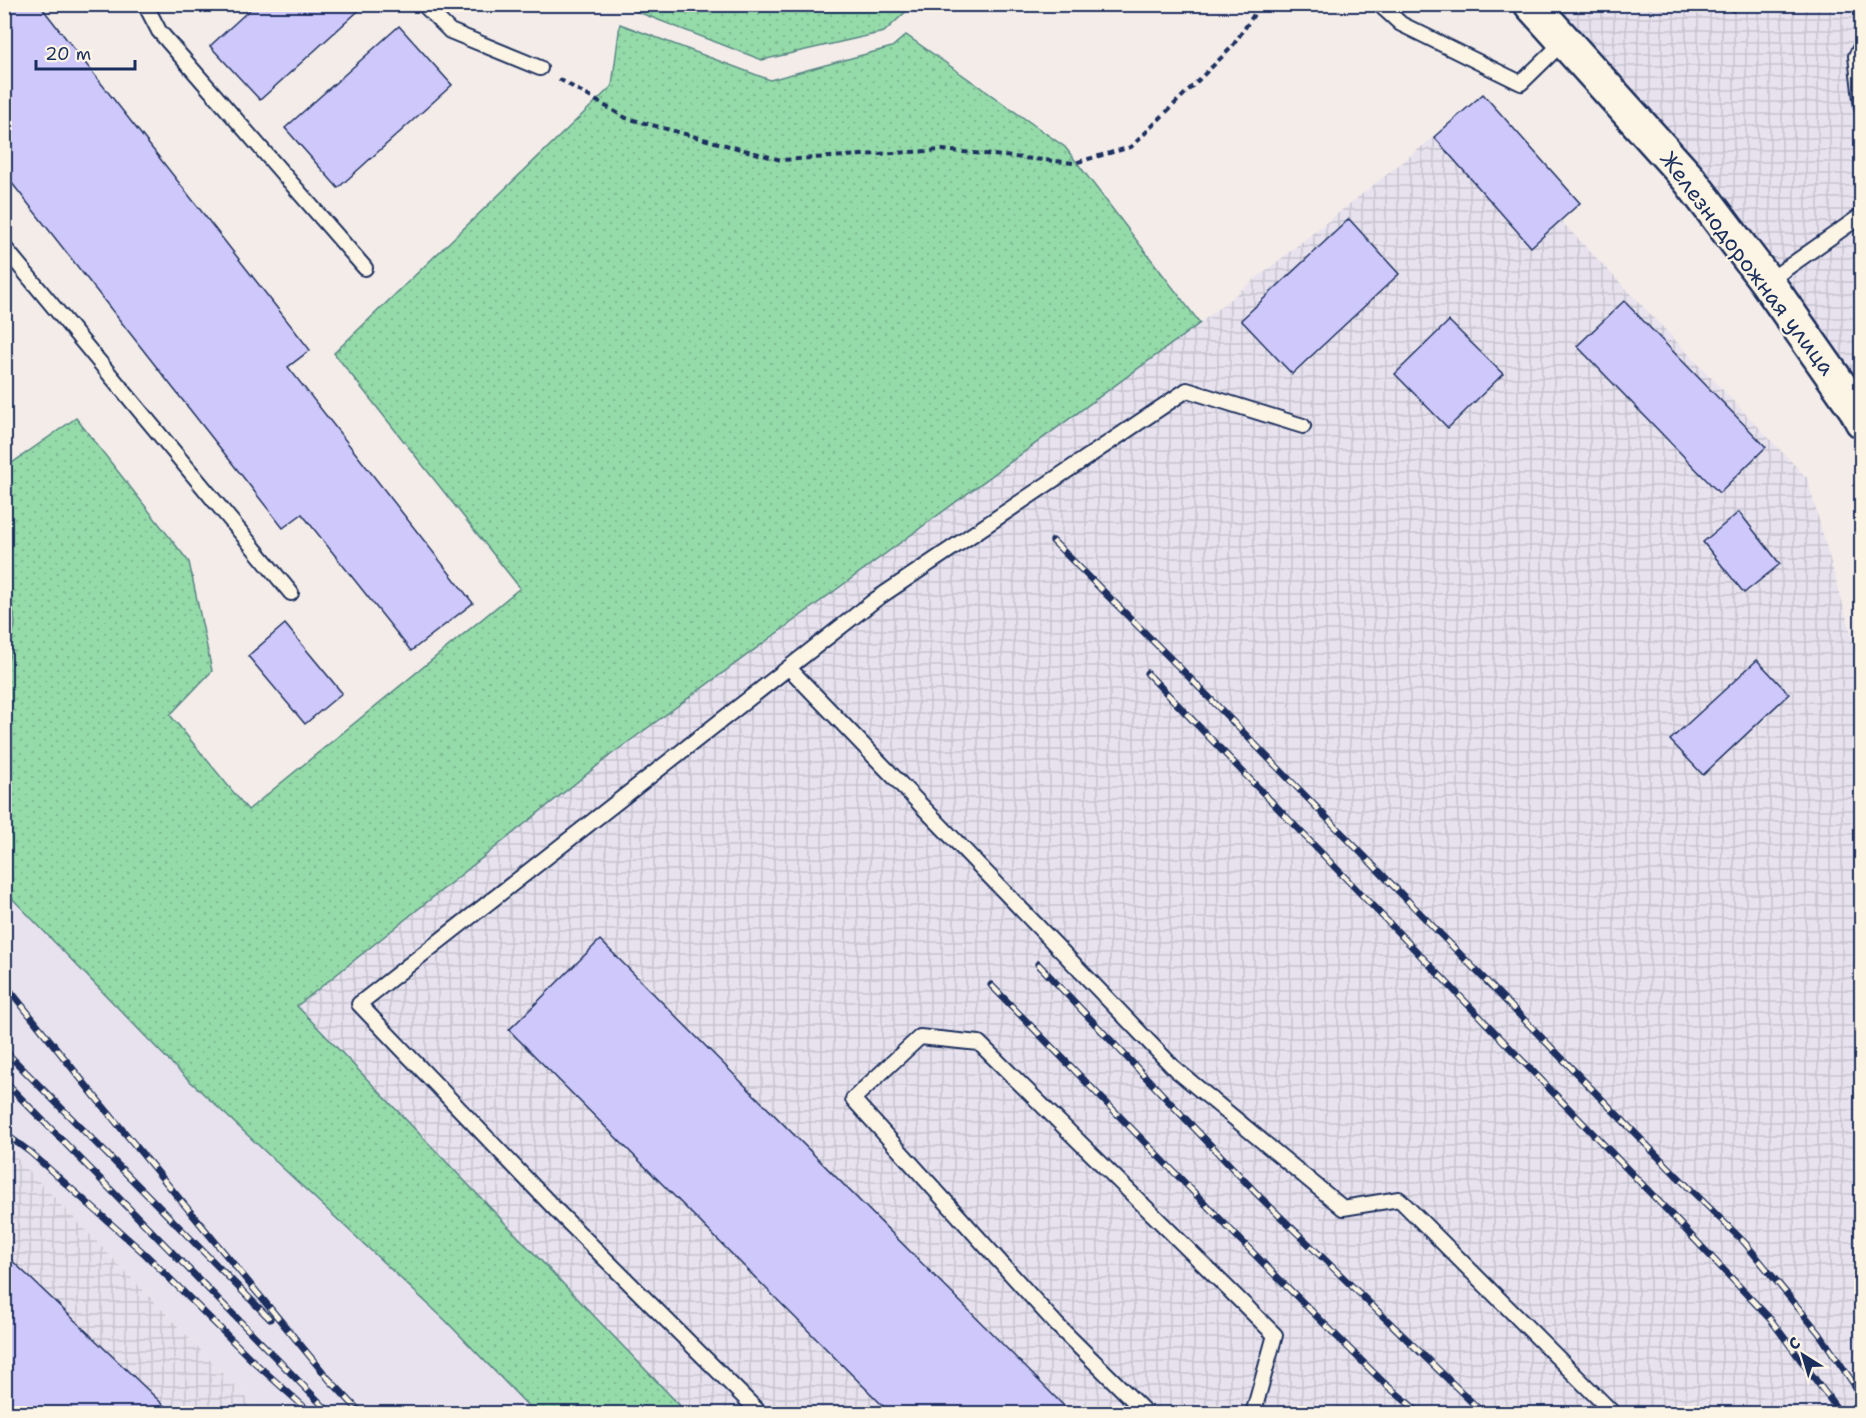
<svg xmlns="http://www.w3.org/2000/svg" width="1866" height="1418" viewBox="0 0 1866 1418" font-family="'Shantell Sans',sans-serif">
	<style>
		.built { fill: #e8e2ee }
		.industrial { fill: url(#industrial-grid) }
		.grass { fill: url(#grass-dots); stroke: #588584; stroke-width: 1.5 }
		.building { fill: #cfc9fb; stroke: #1b2f5e; stroke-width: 1.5 }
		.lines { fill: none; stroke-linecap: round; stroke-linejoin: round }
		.service-casing { stroke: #1b2f5e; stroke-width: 18 }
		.tertiary-casing { stroke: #1b2f5e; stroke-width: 38 }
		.path { stroke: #1b2f5e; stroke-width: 4; stroke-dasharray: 6 4.5; stroke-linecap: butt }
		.service { stroke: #fcf5e5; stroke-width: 14 }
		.tertiary { stroke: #fcf5e5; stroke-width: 33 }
		.rail-casing { stroke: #1b2f5e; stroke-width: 7 }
		.rail { stroke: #fcf5e5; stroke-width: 4.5; stroke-dasharray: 14; stroke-linecap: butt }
		.labels { text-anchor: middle; stroke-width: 4.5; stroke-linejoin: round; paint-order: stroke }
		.street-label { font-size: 22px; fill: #1b2f5e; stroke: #fcf5e5 }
	</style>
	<defs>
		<pattern id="industrial-grid" width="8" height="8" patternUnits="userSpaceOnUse" patternTransform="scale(1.5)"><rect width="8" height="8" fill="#e8e2ee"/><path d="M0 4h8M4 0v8" fill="none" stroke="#c6c2ce"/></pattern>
		<pattern id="grass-dots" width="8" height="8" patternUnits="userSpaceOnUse" patternTransform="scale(1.5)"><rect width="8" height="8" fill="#95dba9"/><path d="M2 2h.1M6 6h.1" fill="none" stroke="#80bc94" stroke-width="1.8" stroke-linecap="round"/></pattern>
	</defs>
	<rect width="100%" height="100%" fill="#f3ece9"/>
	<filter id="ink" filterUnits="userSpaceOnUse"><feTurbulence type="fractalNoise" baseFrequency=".0167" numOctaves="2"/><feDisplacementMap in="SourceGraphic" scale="12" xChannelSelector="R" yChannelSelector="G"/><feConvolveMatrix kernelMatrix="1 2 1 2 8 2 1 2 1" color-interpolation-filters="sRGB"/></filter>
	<g filter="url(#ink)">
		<path class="built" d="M4,561L15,623L5,683H4Z
			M4,891L177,1069L445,1320L535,1413H261L5,1146Z"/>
		<path class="industrial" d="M1548,5H1861V387L1695,167Z
			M1483,94L1580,203L1561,221L1807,478L1861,669V1413H687L297,1006L612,754L1200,323L1434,137Z
			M5,1146L261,1413H5Z"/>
		<path class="grass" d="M633,5H913L884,32L762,60L635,11Z
			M620,24L770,80L892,47L906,35L1065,147L1200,323L612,754L297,1006L687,1413H535L445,1320L177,1069L5,891L4,683L15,623L5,561V468L76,418L189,562L212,671L170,715L248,810L520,588L334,353L612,86Z"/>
		<path class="building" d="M17,4H39L310,350L288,367L473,603L411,651L302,514L283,528L4,173V15Z
			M256,4H366L260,100L210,46Z
			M1720,4H1738L1734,12Z
			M399,26L452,85L338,188L285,128Z
			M1483,94L1580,203L1531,247L1434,137Z
			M1349,219L1399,274L1292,374L1241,320Z
			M1624,301L1766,447L1719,493L1577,346Z
			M1449,321L1503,374L1448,428L1395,374Z
			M1739,512L1780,564L1744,593L1703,542Z
			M285,624L342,693L305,724L248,656Z
			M1757,660L1789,694L1703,775L1670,740Z
			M600,940L1072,1414H891L509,1030Z
			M4,1253L173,1414H15L4,1404Z"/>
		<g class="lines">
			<defs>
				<path id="service" d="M145,4L159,31L365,268
					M423,4L450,31L540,68
					M1379,4L1401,24L1521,83L1564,41
					M1862,45L1856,56L1862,108
					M4,247L291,593
					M1767,282L1862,215
					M789,668L1175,1069L1343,1208L1399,1199L1614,1414
					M761,1414L558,1212L359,1004L875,600L1187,390L1303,426
					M1147,1414L1057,1325L853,1099L920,1037L979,1043L1275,1335L1253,1414"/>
				<path id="tertiary" d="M1531,4L1688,178L1767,282L1856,409L1862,421"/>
			</defs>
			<use href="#service" class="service-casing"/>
			<use href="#tertiary" class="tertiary-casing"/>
			<path class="path" d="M559,79L626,118L781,160L943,150L1074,163L1131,147L1232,47L1261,4"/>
			<use href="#service" class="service"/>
			<use href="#tertiary" class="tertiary"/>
			<defs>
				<path id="rail" d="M1053,541L1192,680L1677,1176L1745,1243L1819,1333L1862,1396
					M1147,673L1665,1208L1771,1320L1841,1414
					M1038,964L1260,1197L1484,1414
					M4,983L101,1104L332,1383
					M991,985L1266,1266L1384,1383L1421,1414
					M4,1050L270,1319
					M4,1081L331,1414
					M4,1133L30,1152L145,1254L254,1362L312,1414
					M327,1377L362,1414"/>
			</defs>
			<use href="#rail" class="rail-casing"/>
			<use href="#rail" class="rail"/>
		</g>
	</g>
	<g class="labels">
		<g class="street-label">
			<text transform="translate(1748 263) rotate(53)" y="8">Железнодорожная улица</text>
		</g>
	</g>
	<rect width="1866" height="1418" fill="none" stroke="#fcf5e5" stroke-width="24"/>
	<rect x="12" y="12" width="1842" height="1394" fill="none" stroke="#1b2f5e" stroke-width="2" filter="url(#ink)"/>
	<g transform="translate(1803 1355) rotate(323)" stroke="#fcf5e5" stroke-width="4.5" paint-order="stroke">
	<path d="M0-4.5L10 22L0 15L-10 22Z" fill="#1b2f5e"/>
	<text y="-9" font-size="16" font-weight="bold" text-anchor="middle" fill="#1b2f5e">С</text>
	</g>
	<path d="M36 60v9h99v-9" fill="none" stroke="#1b2f5e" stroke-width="3"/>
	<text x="45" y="60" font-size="18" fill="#1b2f5e" stroke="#fcf5e5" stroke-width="4.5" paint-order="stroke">20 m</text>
</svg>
